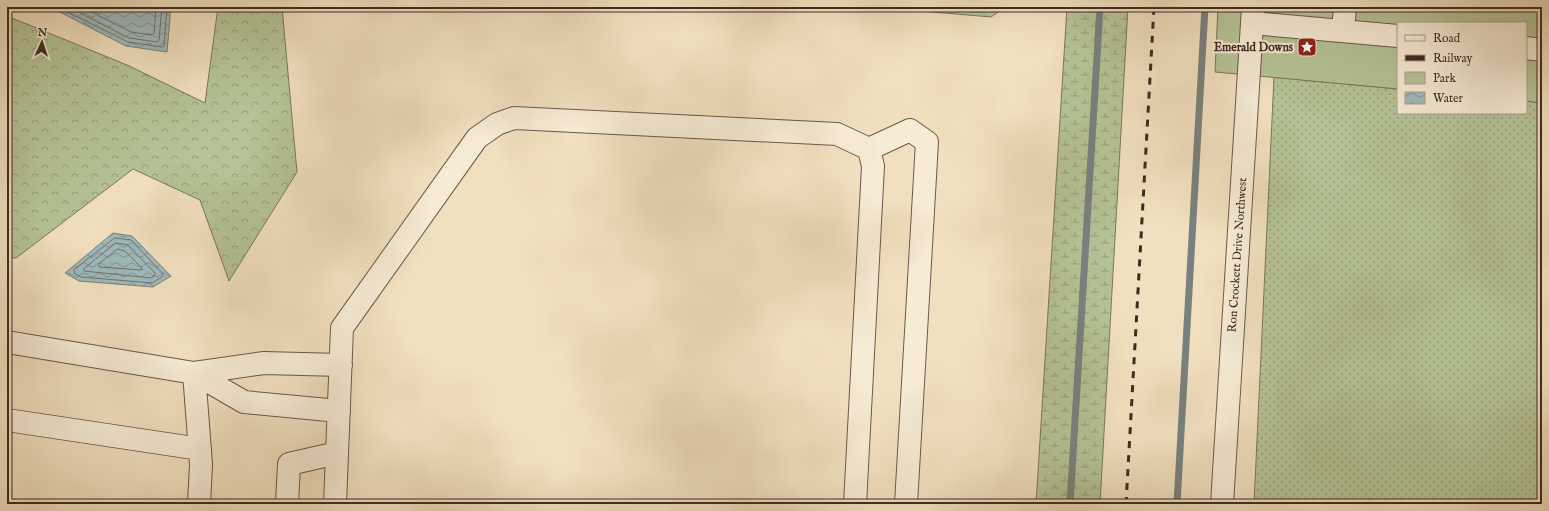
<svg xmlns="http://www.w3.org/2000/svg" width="1549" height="511" viewBox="0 0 1549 511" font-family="'IM FELL English',serif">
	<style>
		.grass { fill: url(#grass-dots); stroke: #7a775d }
		.forest { fill: url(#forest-crowns); stroke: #7a775d }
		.wetland { fill: url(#wetland-marsh); stroke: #7a775d }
		.park { fill: #b5c396; stroke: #7a775d }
		.water { fill: url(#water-waves); stroke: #798180 }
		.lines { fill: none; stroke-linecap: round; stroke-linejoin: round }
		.shore { stroke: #707270; stroke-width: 1 }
		.stream { stroke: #798180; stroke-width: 7 }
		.minor-casing { stroke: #6c584b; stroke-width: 24 }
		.minor { stroke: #f6ebd5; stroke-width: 22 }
		.rail { stroke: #402b24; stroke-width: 3; stroke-dasharray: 7 7; stroke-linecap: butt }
		.labels { text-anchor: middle; stroke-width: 4; stroke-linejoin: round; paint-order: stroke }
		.poi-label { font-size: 12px; font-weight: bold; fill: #402b24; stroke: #f6ebd5; text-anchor: end }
		.street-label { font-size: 12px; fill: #402b24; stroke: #f6ebd5 }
	</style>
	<defs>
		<pattern id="grass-dots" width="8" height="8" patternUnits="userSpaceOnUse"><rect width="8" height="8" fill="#b5c396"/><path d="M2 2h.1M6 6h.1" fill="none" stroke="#959f7a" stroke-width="1.8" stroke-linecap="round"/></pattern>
		<pattern id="forest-crowns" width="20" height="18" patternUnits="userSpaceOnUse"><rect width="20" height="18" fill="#b5c396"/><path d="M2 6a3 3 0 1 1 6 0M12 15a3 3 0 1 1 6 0" fill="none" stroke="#959f7a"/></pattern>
		<pattern id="wetland-marsh" width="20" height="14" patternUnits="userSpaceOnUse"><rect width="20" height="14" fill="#b5c396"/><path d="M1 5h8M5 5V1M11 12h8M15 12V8" fill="none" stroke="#959f7a"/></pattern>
		<pattern id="water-waves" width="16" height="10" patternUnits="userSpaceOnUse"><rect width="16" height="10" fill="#9fbabd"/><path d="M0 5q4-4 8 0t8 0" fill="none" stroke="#839799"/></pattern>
	</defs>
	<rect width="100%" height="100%" fill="#f1e0bf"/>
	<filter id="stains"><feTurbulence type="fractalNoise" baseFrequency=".005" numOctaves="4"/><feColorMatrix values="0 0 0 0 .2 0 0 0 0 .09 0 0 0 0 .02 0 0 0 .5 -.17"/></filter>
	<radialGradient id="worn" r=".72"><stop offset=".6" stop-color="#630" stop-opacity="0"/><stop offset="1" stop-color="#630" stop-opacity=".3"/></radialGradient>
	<path class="grass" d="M1274,77L1398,89V113H1526V101L1542,103V504H1254Z"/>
	<path class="forest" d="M218,7H282L297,172L229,281L200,200L133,169L16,258L7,257V16L127,65L205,103Z"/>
	<path class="wetland" d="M874,7H1005L991,17Z
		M1067,7H1128L1100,504H1036Z"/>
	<path class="park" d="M1218,7H1542V103L1526,101V23H1398V89L1215,72Z"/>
	<path class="water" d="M50,7H171L167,52L126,46Z
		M113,233L132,236L171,276L153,287L79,281L65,273Z"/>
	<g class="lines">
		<path class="shore" d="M58,7L128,42L162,47L164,46L167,7
			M69,7L129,38L157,42L159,40L162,7
			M82,7L131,32L152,35L154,33L156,7
			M115,238L131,240L163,274V276L152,283L81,277L74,273V270Z
			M116,243L128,245L155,273V275L151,278L84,271V269Z
			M118,249L125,251L142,268V270L99,267V264Z"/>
		<path class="stream" d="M1070,504L1100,7
			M1177,504L1205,7"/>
		<defs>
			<path id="minor" d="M1252,23L1398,36
				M1343,31L1345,7
				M1526,48L1542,50
				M869,149L910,130L927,142L906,504
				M7,342L194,373L264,363L341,365
				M194,373L244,402L339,411
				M194,373L201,464L199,504
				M7,420L200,449
				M287,504L289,464L337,453
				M335,504L342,328L477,138L497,124L514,118L837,134L869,149L873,166L855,504
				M1222,504L1253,7"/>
		</defs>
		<use href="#minor" class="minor-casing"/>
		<use href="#minor" class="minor"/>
		<path class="rail" d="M1126,504L1154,7"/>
	</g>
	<defs>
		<symbol id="sight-square" viewBox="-11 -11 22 22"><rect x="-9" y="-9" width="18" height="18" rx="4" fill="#8f2418" stroke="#f6ebd5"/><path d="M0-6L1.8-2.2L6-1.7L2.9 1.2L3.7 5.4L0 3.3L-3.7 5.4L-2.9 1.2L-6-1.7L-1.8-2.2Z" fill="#fff"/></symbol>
	</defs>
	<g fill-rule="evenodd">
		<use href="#sight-square" x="1296" y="36" width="22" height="22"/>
	</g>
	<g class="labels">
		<g class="poi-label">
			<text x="1293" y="51">Emerald Downs</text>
		</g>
		<g class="street-label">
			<text transform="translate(1237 255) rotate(-86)" y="4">Ron Crockett Drive Northwest</text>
		</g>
	</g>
	<rect width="1549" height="511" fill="none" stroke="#f1e0bf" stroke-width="24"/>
	<rect x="8" y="8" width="1533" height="495" fill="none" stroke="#402b24" stroke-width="2"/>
	<rect x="12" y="12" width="1525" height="487" fill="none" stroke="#402b24"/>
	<rect x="1397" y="22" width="130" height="92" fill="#f6ebd5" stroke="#ad9e8e"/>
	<rect x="1405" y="35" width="20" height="6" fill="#f6ebd5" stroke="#ad9e8e"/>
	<text x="1433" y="42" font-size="12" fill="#402b24">Road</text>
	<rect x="1405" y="55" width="20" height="6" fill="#402b24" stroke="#ad9e8e"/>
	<text x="1433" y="62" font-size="12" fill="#402b24">Railway</text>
	<rect x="1405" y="72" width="20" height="12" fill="#b5c396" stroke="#ad9e8e"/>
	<text x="1433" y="82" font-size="12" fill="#402b24">Park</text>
	<rect x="1405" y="92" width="20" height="12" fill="url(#water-waves)" stroke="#ad9e8e"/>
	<text x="1433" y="102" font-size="12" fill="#402b24">Water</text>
	<g transform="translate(42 42) rotate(3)" stroke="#f6ebd5" stroke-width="3" paint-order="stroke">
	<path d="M0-3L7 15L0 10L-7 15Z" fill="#402b24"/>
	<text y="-6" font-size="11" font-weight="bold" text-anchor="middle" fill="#402b24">N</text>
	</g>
	<rect width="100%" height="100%" filter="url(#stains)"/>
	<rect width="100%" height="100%" fill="url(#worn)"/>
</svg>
